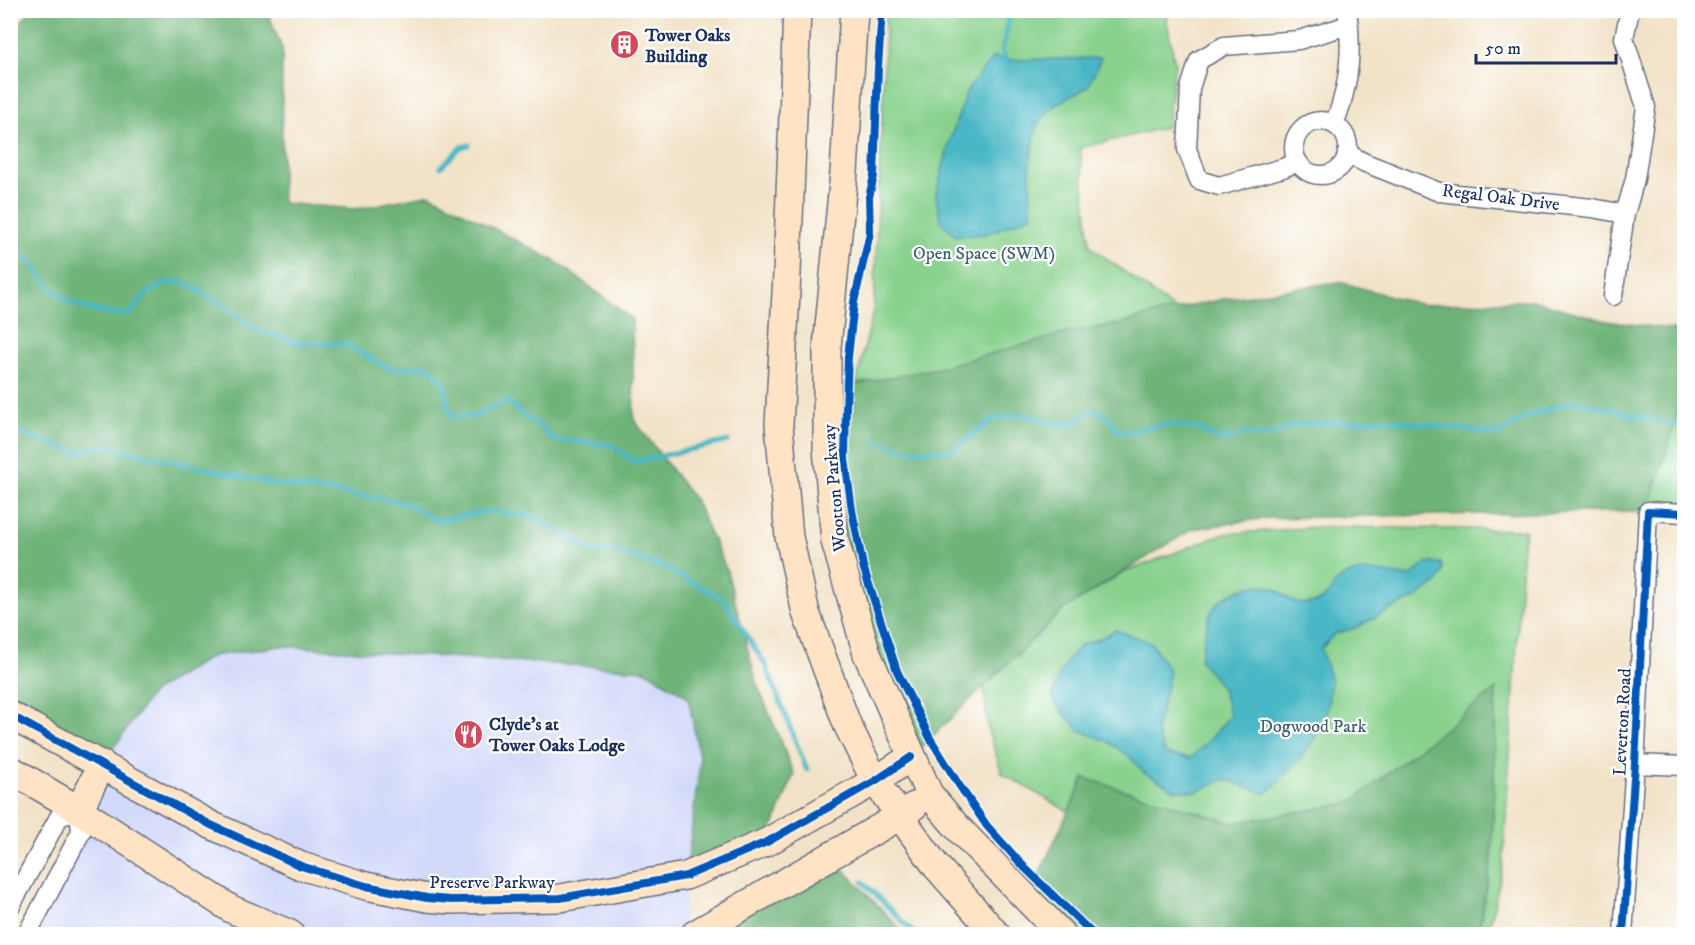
<svg xmlns="http://www.w3.org/2000/svg" width="1695" height="945" viewBox="0 0 1695 945" font-family="'IM FELL DW Pica',serif">
	<style>
		.built { fill: #d2d9f9 }
		.green { fill: #89d28e; stroke: #528076; stroke-width: 1.5 }
		.forest { fill: #6eb479; stroke: #44726c; stroke-width: 1.5 }
		.water { fill: #4ab7c5; stroke: #327392; stroke-width: 1.5 }
		.lines { fill: none; stroke-linecap: round; stroke-linejoin: round }
		.stream { stroke: #4ab7c5; stroke-width: 5 }
		.street-casing { stroke: #666e83; stroke-width: 21 }
		.secondary-casing { stroke: #666e83; stroke-width: 30 }
		.street { stroke: #fff; stroke-width: 18 }
		.secondary { stroke: #fee4c5; stroke-width: 27 }
		.cycleway-casing { stroke: #fff; stroke-width: 11 }
		.cycleway { stroke: #0057b8; stroke-width: 8 }
		.labels { text-anchor: middle; stroke-width: 4.5; stroke-linejoin: round; paint-order: stroke }
		.poi-label { font-size: 18px; font-weight: bold; fill: #1b2f5e; stroke: #fff; text-anchor: start }
		.street-label { font-size: 18px; fill: #1b2f5e; stroke: #fff }
		.park-label { font-size: 18px; fill: #3c606c; stroke: #fff }
	</style>
	<rect width="100%" height="100%" fill="#fff"/>
	<filter id="ink" filterUnits="userSpaceOnUse"><feTurbulence type="fractalNoise" baseFrequency=".0167" numOctaves="2"/><feDisplacementMap in="SourceGraphic" scale="12" xChannelSelector="R" yChannelSelector="G"/><feConvolveMatrix kernelMatrix="1 2 1 2 8 2 1 2 1" color-interpolation-filters="sRGB"/></filter>
	<filter id="wash" filterUnits="userSpaceOnUse"><feTurbulence type="fractalNoise" baseFrequency=".008" numOctaves="4" result="noise"/><feDisplacementMap in="SourceGraphic" scale="24" xChannelSelector="R" yChannelSelector="G"/><feGaussianBlur stdDeviation="1.35" result="paint"/><feColorMatrix in="noise" values="0 0 0 0 0 0 0 0 0 0 0 0 0 0 0 0 0 1.4 0 .05"/><feComposite in="paint" operator="in"/></filter>
	<g filter="url(#wash)">
		<rect width="100%" height="100%" fill="#f2e3c8"/>
		<path class="built" d="M281,646L645,670L688,697L700,761L686,876L684,934H27L102,764L153,692L211,656Z"/>
		<path class="green" d="M886,11H1165L1175,64L1167,127L1080,148L1090,246L1183,316L854,392L874,308Z
			M1684,393V513L1648,511Z
			M1320,527L1525,530L1523,544L1503,865L1488,934H1277L1002,773L988,730L984,687L1064,609L1123,573L1223,534Z"/>
		<path class="forest" d="M30,11H267L282,48V203L356,209L430,194L558,263L632,319L634,420L696,502L727,571L757,684L794,774L767,842L686,876L700,761L688,697L645,670L281,646L212,656L153,692L102,764L11,715L10,35Z
			M1339,282L1423,305L1532,300L1606,321L1684,331V393L1648,511L1266,518L1192,529L1064,609L911,757L835,541L827,390L938,368L1067,333L1125,323L1150,315L1223,299Z
			M1496,689L1492,859L1478,934H1061L1027,900L1084,778L1233,823L1350,803Z
			M831,856L905,934H695Z"/>
		<path class="water" d="M993,57L1012,60L1101,58L1088,87L1055,105L1037,125L1030,163L1031,216L986,234L956,236L940,220L936,195L949,143L967,90Z
			M1426,563H1441L1443,571L1437,583L1415,599L1401,604L1355,628L1334,634L1321,649L1331,681L1326,720L1302,757L1266,794L1225,779L1197,791L1176,790L1144,773L1129,756L1107,741L1079,730L1054,702L1053,692L1059,676L1068,659L1082,644L1099,639L1116,630L1152,643L1170,672L1156,731L1165,754L1191,758L1214,735L1230,715L1222,688L1200,660C1203,645 1205,629 1210,615C1218,595 1252,580 1272,588C1289,595 1290,607 1313,603C1332,599 1330,584 1343,577C1364,565 1388,575 1410,577Z"/>
		<g class="lines">
			<path class="stream" d="M1006,59L1002,51L1010,13
				M441,167L461,147L469,145
				M10,250C30,254 41,279 55,291C72,307 108,316 130,314L147,293L169,282L186,283L230,309L254,329L295,342L346,344L386,367L400,370L425,365C433,372 445,380 446,391C448,407 443,402 454,417L474,416L508,401L527,419L540,425L552,439L611,445L635,462L728,441
				M10,430L77,452L105,446L274,484L379,498L411,505L436,521L489,511L532,516L593,551H612L662,566L723,599L765,664L807,770
				M875,441L907,450L952,451L993,419L1019,414L1066,426L1096,409L1109,418L1119,433L1169,424L1199,429L1221,440L1247,434L1269,436L1294,425L1386,419L1498,434L1528,416L1576,401L1684,427
				M863,882L915,934"/>
		</g>
	</g>
	<g filter="url(#ink)">
		<g class="lines">
			<defs>
				<path id="street" d="M1294 148a27 27 0 1 1 54 0a27 27 0 1 1-54 0Z
					M1334,124C1349,88 1353,49 1347,10
					M1347,153L1363,162L1439,192L1592,208L1625,214
					M1298,162L1283,168L1219,186L1199,180L1187,149L1190,88L1199,60L1224,46L1299,40L1349,25
					M1613,296L1625,214L1635,179L1646,107L1624,38L1630,10
					M1635,764L1684,766
					M10,907L59,817L79,810L81,832L27,934
					M1623,934L1635,764L1648,511L1684,513"/>
				<path id="secondary" d="M797,10L787,273L779,425L789,537L806,613L847,724L875,781L936,866L996,934
					M854,10L844,172L827,347V448L835,541L867,654L929,794L957,827L1061,934
					M10,715L211,825L301,866L366,886L427,898L451,900L560,898L686,876L767,842L875,781L911,757
					M10,769L79,810L231,909L290,934
					M79,810L102,764
					M695,934L900,816L914,806"/>
			</defs>
			<use href="#street" class="street-casing"/>
			<use href="#secondary" class="secondary-casing"/>
			<use href="#street" class="street"/>
			<use href="#secondary" class="secondary"/>
			<defs>
				<path id="cycleway" d="M882,10L878,67L874,176L869,197L870,233L854,302L848,357L846,408L845,459L852,510L863,566L897,671L930,738L959,785L987,826L1025,868L1093,934
					M10,715L211,825L301,866L366,886L427,898L451,900L560,898L686,876L767,842L875,781L911,757
					M1623,934L1635,764L1648,511L1684,513"/>
			</defs>
			<use href="#cycleway" class="cycleway-casing"/>
			<use href="#cycleway" class="cycleway"/>
		</g>
	</g>
	<defs>
		<symbol id="building-disc" viewBox="-11 -11 22 22"><circle r="9.5" fill="#d1495b" stroke="#fff"/><path d="M-4-6H4V6H1V3H-1V6H-4ZM-2.5-4.3h1.7v1.8h-1.7ZM.8-4.3h1.7v1.8H.8ZM-2.5-1h1.7V.8h-1.7ZM.8-1h1.7V.8H.8Z" fill="#fff"/></symbol>
		<symbol id="restaurant-disc" viewBox="-11 -11 22 22"><circle r="9.5" fill="#d1495b" stroke="#fff"/><path d="M-5-6h1v4h1v-4h1v4h1v-4h1v5L-1.5 .5V6h-2V.5L-5-1ZM5-6V6H3V1.5H1.5Q1.5-4 5-6Z" fill="#fff"/></symbol>
	</defs>
	<g fill-rule="evenodd">
		<use href="#building-disc" x="608" y="28" width="33" height="33"/>
		<use href="#restaurant-disc" x="452" y="718" width="33" height="33"/>
	</g>
	<g class="labels">
		<g class="poi-label">
			<text x="645" y="41">Tower Oaks<tspan x="645" dy="21">Building</tspan></text>
			<text x="489" y="730">Clyde's at<tspan x="489" dy="21">Tower Oaks Lodge</tspan></text>
		</g>
		<g class="street-label">
			<text transform="translate(1501 197) rotate(7)" y="6">Regal Oak Drive</text>
			<text transform="translate(834 488) rotate(-95)" y="6">Wootton Parkway</text>
			<text transform="translate(1622 722) rotate(-87)" y="6">Leverton Road</text>
			<text x="492" y="888">Preserve Parkway</text>
		</g>
		<g class="park-label">
			<text x="984" y="259">Open Space (SWM)</text>
			<text x="1313" y="732">Dogwood Park</text>
		</g>
	</g>
	<rect width="1695" height="945" fill="none" stroke="#fff" stroke-width="36"/>
	<path d="M1476 54v9h140v-9" fill="none" stroke="#1b2f5e" stroke-width="3"/>
	<text x="1485" y="54" font-size="18" fill="#1b2f5e" stroke="#ffffff" stroke-width="4.5" paint-order="stroke">50 m</text>
</svg>
